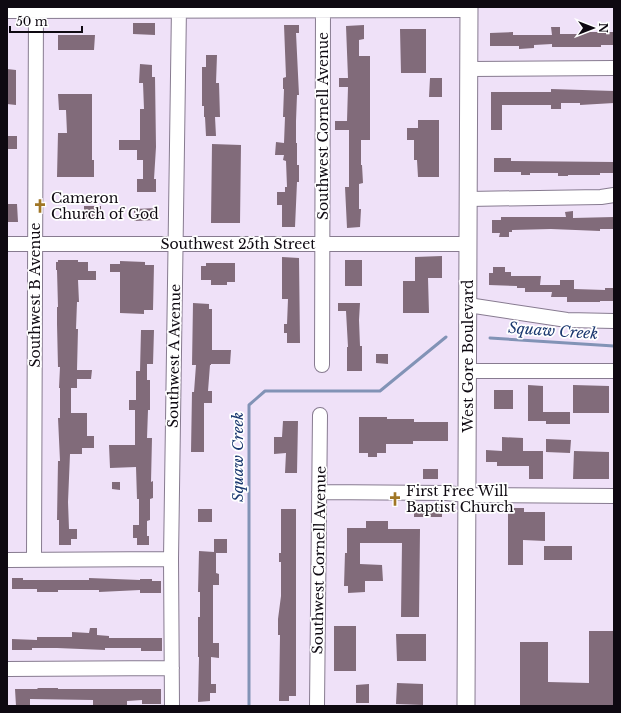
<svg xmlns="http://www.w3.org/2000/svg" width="621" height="713" viewBox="0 0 621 713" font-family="'Libre Baskerville',serif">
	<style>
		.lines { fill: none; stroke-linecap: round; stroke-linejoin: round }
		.stream { stroke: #8293b6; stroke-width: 3 }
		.building { fill: #816b7a }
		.minor-casing { stroke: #877b90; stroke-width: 16 }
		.major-casing { stroke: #877b90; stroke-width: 19 }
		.minor { stroke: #fff; stroke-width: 14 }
		.major { stroke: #fff; stroke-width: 17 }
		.labels { text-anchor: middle; stroke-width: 3.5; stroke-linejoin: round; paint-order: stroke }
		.street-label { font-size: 14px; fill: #0e0911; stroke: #fff }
		.poi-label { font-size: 14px; fill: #0e0911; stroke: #fff; text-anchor: start }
		.water-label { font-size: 15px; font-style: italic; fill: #1a386f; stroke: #fff }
	</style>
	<rect width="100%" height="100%" fill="#efe1f8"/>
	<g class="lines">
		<path class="stream" d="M490,338L614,346
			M249,706V405L265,391H380L446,337"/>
	</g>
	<path class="building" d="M133,23H155V35L133,34Z
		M284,25H299V33H296L299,95H297L296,121V143H297V165H299V182H297L295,227H282V205H277V192H285V187H287L286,161L283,160L284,155H275L276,142L284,143L285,117H283L284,89H283V78L286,77Z
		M364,25V39L359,40V56H370V140H361V165H362L363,183L359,184V209H361L360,227L347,228L345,187H349V130H335V121H347L348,87H339V78H348L346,26Z
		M551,27H560V34H581L582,32H614V45H601V47H552V44L534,45V48L519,49V46H490V33L513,32V35H552Z
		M400,29H426V73H401Z
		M58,35H95L94,50H58Z
		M206,55H217L216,83H219L220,117H215L216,136H206L205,117H204V106H202V67H206Z
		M140,64L152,65V77H155L156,147L154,179H156V192H137V179H143V160H137V150H119V140H140V109H144L143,83H139Z
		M7,69L16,70V105L7,104Z
		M430,78H442V97H429Z
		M551,89L614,91V103L580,105V103H561V109H551V105H502V130H491V92H551Z
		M58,94H92V160H94V177H57L58,133H67L66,110H59Z
		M418,120H439V177H418L417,160H414V140H407V128H418Z
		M7,136H17V149H7Z
		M212,144L241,145L240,223H211Z
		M494,158H511V161L614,162V173H600V175H568V176H558V173H530V175H521V172H494Z
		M7,204H17L18,222H7Z
		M84,206H101V219H84Z
		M157,208V220L134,221V209Z
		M573,211V218L614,217V229H600V231L551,229L512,230V232H509V237H499L500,233H492V220H501V217H566L565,212Z
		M442,256V278H428L429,313H403V281H415V257Z
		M282,257L299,258L300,343H287V333H284V324H287L288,299H282Z
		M58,260H78V262H88V271H96V280H78L79,302H77L76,329H78L77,370H92L91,379H77V388H71V413H87V436H94V448H82V454H70L68,502L69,529H77V539H71V545H59V520H57L58,461H60L58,418H60V388H59L60,367H58L57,324V307H58L57,270H56V262H58Z
		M345,260H362V286H345Z
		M120,261L145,262V265H154L153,310H144V314L120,313V272H110V264H120Z
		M206,263H235V282H227V285H211V280H201V266H206Z
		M493,267H505V272H511V276H541L540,285H560V280H574V289L605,290V288H614V301H600V302H567V297H551L552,292H525V288H517V286L489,285V273H493Z
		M193,303L209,304V309H212V350H231L230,364H211V365H210L208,391H212V403H204V452H191L192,392H194L196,365H192Z
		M338,303H360L359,320L360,346H362V371H347V347H348L346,311H338Z
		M141,330H154L153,364H147V380H150V410H148L147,438H152L151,482L153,481V498L150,499V520L147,521V536H149V545H137V538H133V525H139V499H137L136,467L110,468L109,445H135V410H129V400H136V371H140Z
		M376,354H388V364L376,363Z
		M528,385L543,386V412H570V424H546V421H528Z
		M573,385L609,386V413H573Z
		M494,390H513V409H494Z
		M359,417H387V419H414V422H448V441H413V444H386V453H377V457H368V453H359Z
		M283,421H298L297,473H285L286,453L274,454V437H282Z
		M502,437L523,438V451H543V479H529V466H497V462H486V450L502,451Z
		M546,439L571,440L570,453L546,452Z
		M574,451L609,452V479H573Z
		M423,469H438V479H423Z
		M112,482H120V490L112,489Z
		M421,503H442V517H414V505H421Z
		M508,508H524V512H545V541L523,540V565H508Z
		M198,509H212V522H198Z
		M281,509H296V696H289V701H279L280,635H278V619L281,596V562H279V553H281Z
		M366,521H388V529H420L419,617H401L402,543H360V564L382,565L383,581H365V592L348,593V586H344L345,553H347V528H366Z
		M214,539H227V553H216V573L219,574V585H213V643H219V658L211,657V684H216V693H210V701L198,702L199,657H198V617H200V592H198L199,551L214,552Z
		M544,546H572V560H544Z
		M12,578H23V580H89V578L140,580V579H152V581H161V593H140V590L99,592V590H58V592H37V589H12Z
		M334,626H356V671H334Z
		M90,628H97V635L109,636V638H162V651H141V648H105V650L57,648H32V650H12V639L37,640V637H72V632L89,633Z
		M589,631H614V706H520V642H548V682L589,683Z
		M396,634H426V661H397Z
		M397,683L423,684V705L396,704Z
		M369,684V703H356V685Z
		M38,688H58V689H161V704H142V700L127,701V706H93V700L30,699V706H16L15,689H37Z"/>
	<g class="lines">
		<defs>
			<path id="minor" d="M7,11L469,10
				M469,69L614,68
				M468,199L601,197L614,195
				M7,244H468
				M468,305L567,320L614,321
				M322,365L323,7
				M468,371H614
				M319,492L446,493L467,495L614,496
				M34,559L36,7
				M7,560L171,559
				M7,669L172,668
				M172,706L171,559L179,7
				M317,706L320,415"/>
			<path id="major" d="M466,706L469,7"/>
		</defs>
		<use href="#minor" class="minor-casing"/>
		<use href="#major" class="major-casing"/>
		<use href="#minor" class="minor"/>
		<use href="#major" class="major"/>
	</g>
	<defs>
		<symbol id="church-bare" viewBox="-9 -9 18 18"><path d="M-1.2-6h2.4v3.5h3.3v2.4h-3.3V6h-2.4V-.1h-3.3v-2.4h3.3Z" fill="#a07625" stroke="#fff" stroke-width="2.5" paint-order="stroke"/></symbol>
	</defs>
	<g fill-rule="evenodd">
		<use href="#church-bare" x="30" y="196" width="20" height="20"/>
		<use href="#church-bare" x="385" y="489" width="20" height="20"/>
	</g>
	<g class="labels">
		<g class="street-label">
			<text transform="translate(323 126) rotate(-90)" y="5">Southwest Cornell Avenue</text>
			<text x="238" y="249">Southwest 25th Street</text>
			<text transform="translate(35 295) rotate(-90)" y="5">Southwest B Avenue</text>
			<text transform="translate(174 356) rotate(-89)" y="5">Southwest A Avenue</text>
			<text transform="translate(468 356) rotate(-90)" y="5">West Gore Boulevard</text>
			<text transform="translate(319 560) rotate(-89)" y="5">Southwest Cornell Avenue</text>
		</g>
		<g class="poi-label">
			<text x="51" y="203">Cameron<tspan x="51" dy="16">Church of God</tspan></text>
			<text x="406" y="496">First Free Will<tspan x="406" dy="16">Baptist Church</tspan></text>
		</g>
		<g class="water-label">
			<text transform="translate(553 331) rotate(4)" y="5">Squaw Creek</text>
			<text transform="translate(238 457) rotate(-90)" y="5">Squaw Creek</text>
		</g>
	</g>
	<rect width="621" height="713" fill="none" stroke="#0e0911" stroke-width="16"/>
	<g transform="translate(593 28) rotate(90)" stroke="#ffffff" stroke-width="3" paint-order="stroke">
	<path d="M0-3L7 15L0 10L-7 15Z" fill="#0e0911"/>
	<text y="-6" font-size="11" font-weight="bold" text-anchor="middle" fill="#0e0911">N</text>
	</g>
	<path d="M10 26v6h72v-6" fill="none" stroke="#0e0911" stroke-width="2"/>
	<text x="16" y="26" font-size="12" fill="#0e0911" stroke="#ffffff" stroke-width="3" paint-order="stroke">50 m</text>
</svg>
